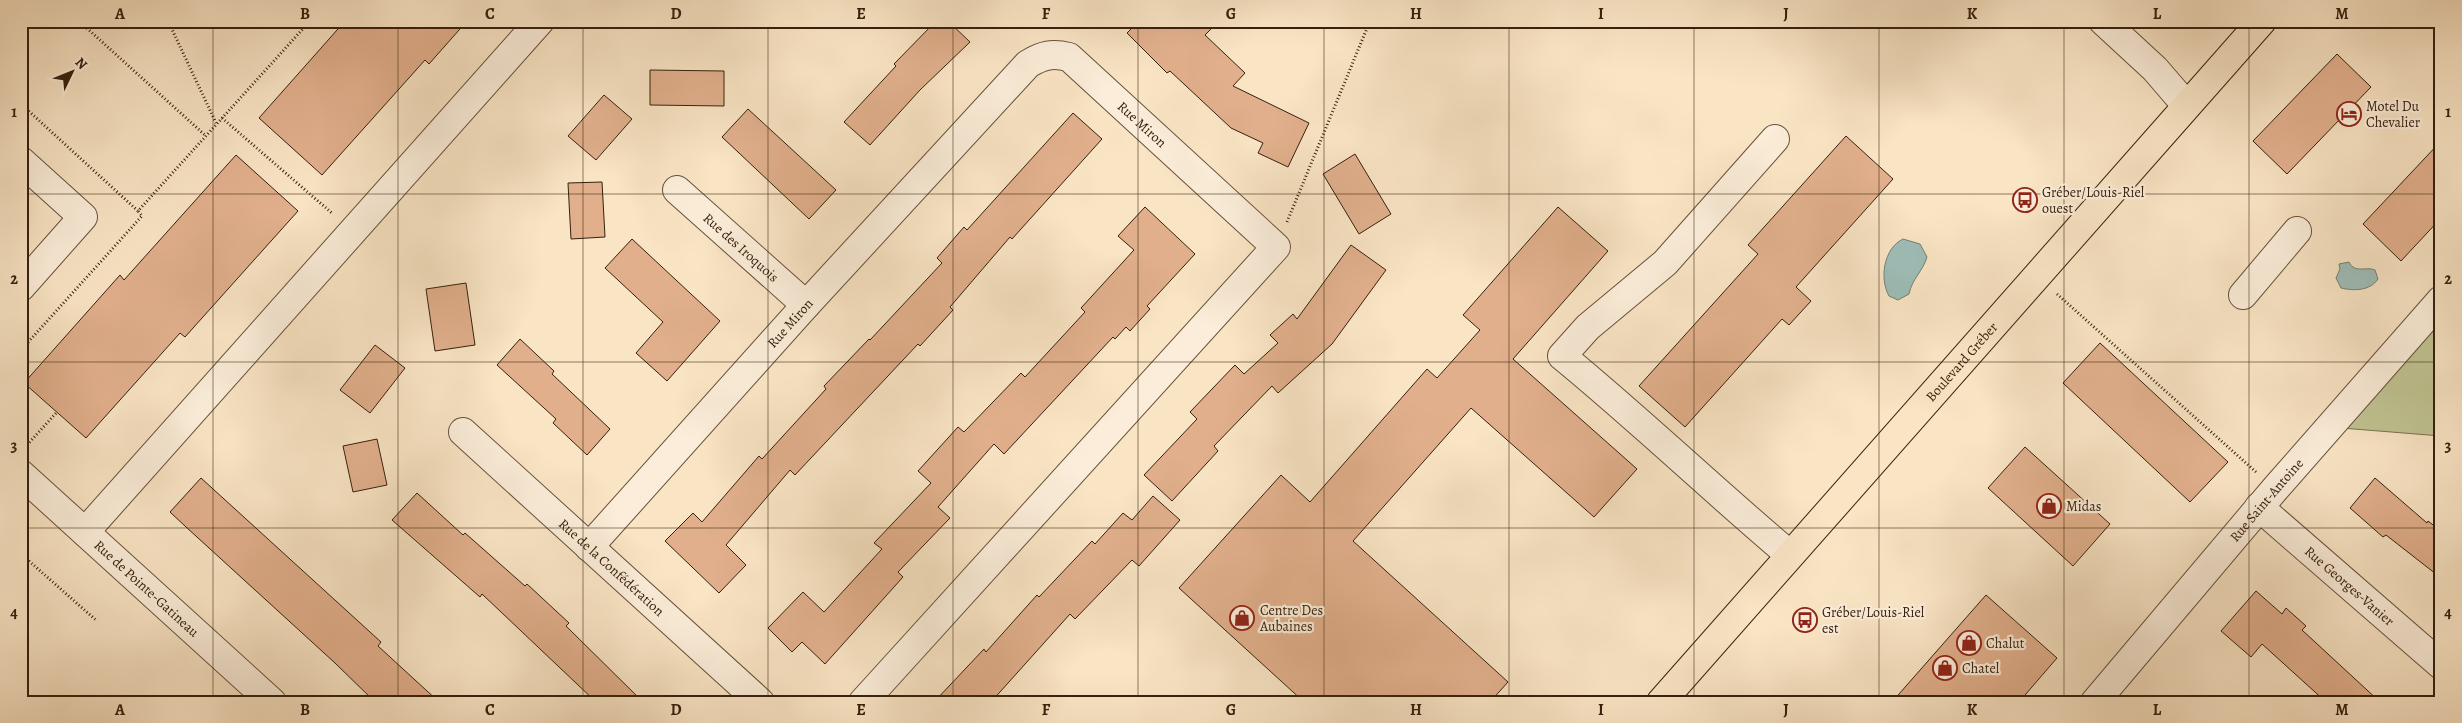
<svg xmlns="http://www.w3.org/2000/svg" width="2462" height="723" viewBox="0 0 2462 723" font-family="Alegreya,serif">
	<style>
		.green { fill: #c0c492; stroke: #7b7250 }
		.water { fill: #9ebeb8; stroke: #747f74 }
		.building { fill: #e1af8c; stroke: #36200d }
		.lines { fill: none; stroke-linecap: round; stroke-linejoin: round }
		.minor-casing { stroke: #67513b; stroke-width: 30 }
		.major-casing { stroke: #36200d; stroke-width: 30 }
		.path { stroke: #36200d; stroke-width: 3; stroke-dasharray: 1 2.5; stroke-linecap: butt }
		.minor { stroke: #fbedd9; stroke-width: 28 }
		.major { stroke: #f9e4c4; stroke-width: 28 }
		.grid { fill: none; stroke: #36200d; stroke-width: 1; stroke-opacity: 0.55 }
		.labels { text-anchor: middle; stroke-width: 4.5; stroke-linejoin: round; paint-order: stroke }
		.poi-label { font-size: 14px; fill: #36200d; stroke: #fbedd9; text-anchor: start }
		.street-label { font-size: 14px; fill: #36200d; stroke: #fbedd9 }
		.neatline { fill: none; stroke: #36200d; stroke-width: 2 }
		.grid-label { font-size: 16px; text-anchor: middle; font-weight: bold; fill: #36200d }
	</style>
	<rect width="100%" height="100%" fill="#f9e4c4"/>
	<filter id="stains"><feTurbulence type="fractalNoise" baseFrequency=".004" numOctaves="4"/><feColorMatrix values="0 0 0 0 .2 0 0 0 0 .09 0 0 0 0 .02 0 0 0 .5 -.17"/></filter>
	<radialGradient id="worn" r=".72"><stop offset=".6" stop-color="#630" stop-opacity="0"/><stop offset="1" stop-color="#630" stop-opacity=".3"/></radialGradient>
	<path class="green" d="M2441,300V436L2329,427Z"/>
	<path class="water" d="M1903,239L1920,244L1927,257C1923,271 1912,279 1909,294L1898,300L1889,296C1879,278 1884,248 1903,239Z
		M2349,262C2355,274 2366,266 2375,270L2378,279C2370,291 2354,291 2341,288L2336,278L2340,269L2339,264Z"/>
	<path class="building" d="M345,21H467L429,64L425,60L322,175L259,118Z
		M936,21H948L970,42L920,90L870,145L844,122L896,66L894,64Z
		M1139,21H1219L1205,35L1245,73L1233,86L1309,123L1288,167L1258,153L1263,143L1231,128L1170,71L1167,73L1127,33Z
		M2337,54L2371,87L2287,174L2253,141Z
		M650,70L724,71V106L650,105Z
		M604,95L632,119L596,160L568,136Z
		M748,109L836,190L809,219L722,137Z
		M1073,113L1102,139L1012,239L1010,237L950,307L953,310L920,346L918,344L795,475L790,470L726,545L746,565L719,593L665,541L693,513L702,522L759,456L762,459L826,389L824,386L869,339L870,340L942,263L937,258L964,227L967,230Z
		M1846,136L1893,179L1796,287L1811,301L1789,325L1782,319L1685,427L1639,386L1758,254L1748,245Z
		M2441,141V218L2401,261L2363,224Z
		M1355,154L1391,214L1359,234L1323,174Z
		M236,155L298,211L185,337L180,333L86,438L24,383L120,275L124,280Z
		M602,182L605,237L571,239L568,183Z
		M1145,207L1195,254L1147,306L1150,309L1130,331L1126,327L1115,339L1113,337L1004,454L994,444L938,507L950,518L898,572L903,577L825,664L802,642L792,652L768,628L803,592L824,612L882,549L874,543L931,483L918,471L958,427L964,432L1021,373L1025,377L1085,312L1081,308L1134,250L1118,236Z
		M1558,207L1608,251L1513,359L1637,469L1594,517L1471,408L1353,541L1508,682L1490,702H1304L1179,588L1281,475L1310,502L1427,369L1437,378L1480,330L1463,315Z
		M632,239L720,321L667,381L636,353L663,322L605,268Z
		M1351,245L1386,270L1332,344L1278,393L1272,386L1214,446L1218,451L1172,501L1144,475L1197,419L1190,412L1235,365L1244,374L1278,343L1270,335L1293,314L1297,319Z
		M466,283L475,345L435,351L426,289Z
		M520,339L554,371L552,374L610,429L587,455L553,423L556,419L497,365Z
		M2100,343L2228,462L2190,502L2063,383Z
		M375,345L405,368L370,413L340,390Z
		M377,439L387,485L353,492L343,446Z
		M2025,447L2110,524L2073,566L1988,488Z
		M201,478L381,642L378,646L439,702H375L335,663L186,527L170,512Z
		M2375,478L2427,523L2428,521L2441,531V578L2386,535L2383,537L2350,508Z
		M417,493L463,535L465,533L525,586L527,584L569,623L566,626L643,702H596L482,594L480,597L392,520Z
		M1153,496L1180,520L1139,566L1132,560L1075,619L1070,614L991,702H934L984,649L986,652L1037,595L1039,597L1092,541L1095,544L1123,513L1132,520Z
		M2256,591L2282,614L2286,608L2306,626L2302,630L2380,702H2326L2262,644L2251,657L2221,631Z
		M1986,595L2057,658L2019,702H1892Z"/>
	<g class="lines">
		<defs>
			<g id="minor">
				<path d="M2103,21L2155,69L2186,105"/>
				<path d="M1775,139L1665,263L1588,327L1562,356C1640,420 1713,490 1790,555"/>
				<path d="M21,161L83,217L21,287"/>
				<path id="s1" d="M677,190L806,305"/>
				<path d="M2243,295L2297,231"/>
				<path id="s2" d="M463,432L760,702"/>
				<path id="s3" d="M21,474L272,702"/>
				<path id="s4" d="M2259,507L2441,665"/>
				<path d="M85,532L540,21"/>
				<path id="s5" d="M589,547L806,305L1028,64C1043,55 1052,53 1069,57L1276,247L863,702"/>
				<path id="s6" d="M2095,702L2275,489L2441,300"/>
			</g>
			<g id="major">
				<path id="s7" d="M1661,702L2262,21"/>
			</g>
		</defs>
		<use href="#minor" class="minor-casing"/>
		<use href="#major" class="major-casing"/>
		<path class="path" d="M79,21L206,136
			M168,21L217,125
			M21,104L138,211L310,21
			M222,118L333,214
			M1287,222L1370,21
			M2057,294L2256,472
			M21,350L142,216L138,211
			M27,445L57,412
			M21,554L97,621"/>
		<use href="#minor" class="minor"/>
		<use href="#major" class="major"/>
	</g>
	<path class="grid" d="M213,21V702M398,21V702M583,21V702M768,21V702M953,21V702M1138,21V702M1324,21V702M1509,21V702M1694,21V702M1879,21V702M2064,21V702M2249,21V702M21,194H2441M21,362H2441M21,528H2441"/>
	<defs>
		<symbol id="hotel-ring" viewBox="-11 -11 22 22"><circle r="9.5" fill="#fbedd9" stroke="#8f2418" stroke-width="1.5"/><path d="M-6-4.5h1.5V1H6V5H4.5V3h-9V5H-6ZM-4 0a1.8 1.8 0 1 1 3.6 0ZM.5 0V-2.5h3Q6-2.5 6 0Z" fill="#8f2418"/></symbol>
		<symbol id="bus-ring" viewBox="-11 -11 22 22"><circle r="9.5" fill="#fbedd9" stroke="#8f2418" stroke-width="1.5"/><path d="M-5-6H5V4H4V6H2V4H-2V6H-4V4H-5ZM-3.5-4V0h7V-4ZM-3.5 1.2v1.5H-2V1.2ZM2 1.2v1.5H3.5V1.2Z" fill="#8f2418"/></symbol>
		<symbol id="shop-ring" viewBox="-11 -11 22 22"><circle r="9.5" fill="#fbedd9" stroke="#8f2418" stroke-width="1.5"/><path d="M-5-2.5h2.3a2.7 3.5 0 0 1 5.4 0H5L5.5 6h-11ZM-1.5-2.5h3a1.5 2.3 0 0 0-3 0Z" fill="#8f2418"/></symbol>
	</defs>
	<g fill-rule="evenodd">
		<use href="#hotel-ring" x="2335" y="100" width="28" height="28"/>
		<use href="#bus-ring" x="2011" y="186" width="28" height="28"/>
		<use href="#shop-ring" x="2035" y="492" width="28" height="28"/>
		<use href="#shop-ring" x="1228" y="604" width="28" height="28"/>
		<use href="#bus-ring" x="1791" y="606" width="28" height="28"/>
		<use href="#shop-ring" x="1955" y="629" width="28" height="28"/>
		<use href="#shop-ring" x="1931" y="654" width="28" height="28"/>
	</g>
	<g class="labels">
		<g class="poi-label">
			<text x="2366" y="111">Motel Du<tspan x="2366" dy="16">Chevalier</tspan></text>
			<text x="2042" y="197">Gréber/Louis-Riel<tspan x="2042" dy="16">ouest</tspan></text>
			<text x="2066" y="511">Midas</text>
			<text x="1260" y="615">Centre Des<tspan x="1260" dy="16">Aubaines</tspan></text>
			<text x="1822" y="617">Gréber/Louis-Riel<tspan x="1822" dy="16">est</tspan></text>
			<text x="1986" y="648">Chalut</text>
			<text x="1962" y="673">Chatel</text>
		</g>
		<g class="street-label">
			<text dy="5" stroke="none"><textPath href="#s5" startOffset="795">Rue Miron</textPath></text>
			<text dy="5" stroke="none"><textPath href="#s1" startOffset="86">Rue des Iroquois</textPath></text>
			<text dy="5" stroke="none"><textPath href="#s5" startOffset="301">Rue Miron</textPath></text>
			<text dy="5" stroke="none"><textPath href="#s7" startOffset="454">Boulevard Gréber</textPath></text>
			<text dy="5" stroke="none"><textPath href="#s6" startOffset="265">Rue Saint-Antoine</textPath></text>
			<text dy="5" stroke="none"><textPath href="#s2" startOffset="201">Rue de la Confédération</textPath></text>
			<text dy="5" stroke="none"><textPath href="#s4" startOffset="120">Rue Georges-Vanier</textPath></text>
			<text dy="5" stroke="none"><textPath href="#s3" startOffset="170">Rue de Pointe-Gatineau</textPath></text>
		</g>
	</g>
	<rect width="2462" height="723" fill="none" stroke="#f9e4c4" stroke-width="55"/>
	<g transform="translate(72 72) rotate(47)" stroke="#fbedd9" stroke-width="4" paint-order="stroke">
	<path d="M0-4L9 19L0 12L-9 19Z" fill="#36200d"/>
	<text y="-8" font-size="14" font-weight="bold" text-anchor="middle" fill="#36200d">N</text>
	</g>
	<rect x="28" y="28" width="2406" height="668" class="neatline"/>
	<g class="grid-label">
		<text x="120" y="19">A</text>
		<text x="305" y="19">B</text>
		<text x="490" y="19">C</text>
		<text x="676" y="19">D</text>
		<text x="861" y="19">E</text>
		<text x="1046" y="19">F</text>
		<text x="1231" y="19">G</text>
		<text x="1416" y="19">H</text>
		<text x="1601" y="19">I</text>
		<text x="1786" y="19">J</text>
		<text x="1972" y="19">K</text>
		<text x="2157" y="19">L</text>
		<text x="2342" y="19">M</text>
		<text x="14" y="117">1</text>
		<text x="2448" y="117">1</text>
		<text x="14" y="284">2</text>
		<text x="2448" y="284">2</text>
		<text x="14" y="451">3</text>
		<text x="2448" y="451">3</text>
		<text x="14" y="618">4</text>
		<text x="2448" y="618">4</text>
		<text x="120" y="715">A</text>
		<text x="305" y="715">B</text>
		<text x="490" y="715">C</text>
		<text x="676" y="715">D</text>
		<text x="861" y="715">E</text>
		<text x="1046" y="715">F</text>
		<text x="1231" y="715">G</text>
		<text x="1416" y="715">H</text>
		<text x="1601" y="715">I</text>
		<text x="1786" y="715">J</text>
		<text x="1972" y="715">K</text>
		<text x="2157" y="715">L</text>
		<text x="2342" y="715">M</text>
	</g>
	<rect width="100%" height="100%" filter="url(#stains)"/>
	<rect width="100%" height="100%" fill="url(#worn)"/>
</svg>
